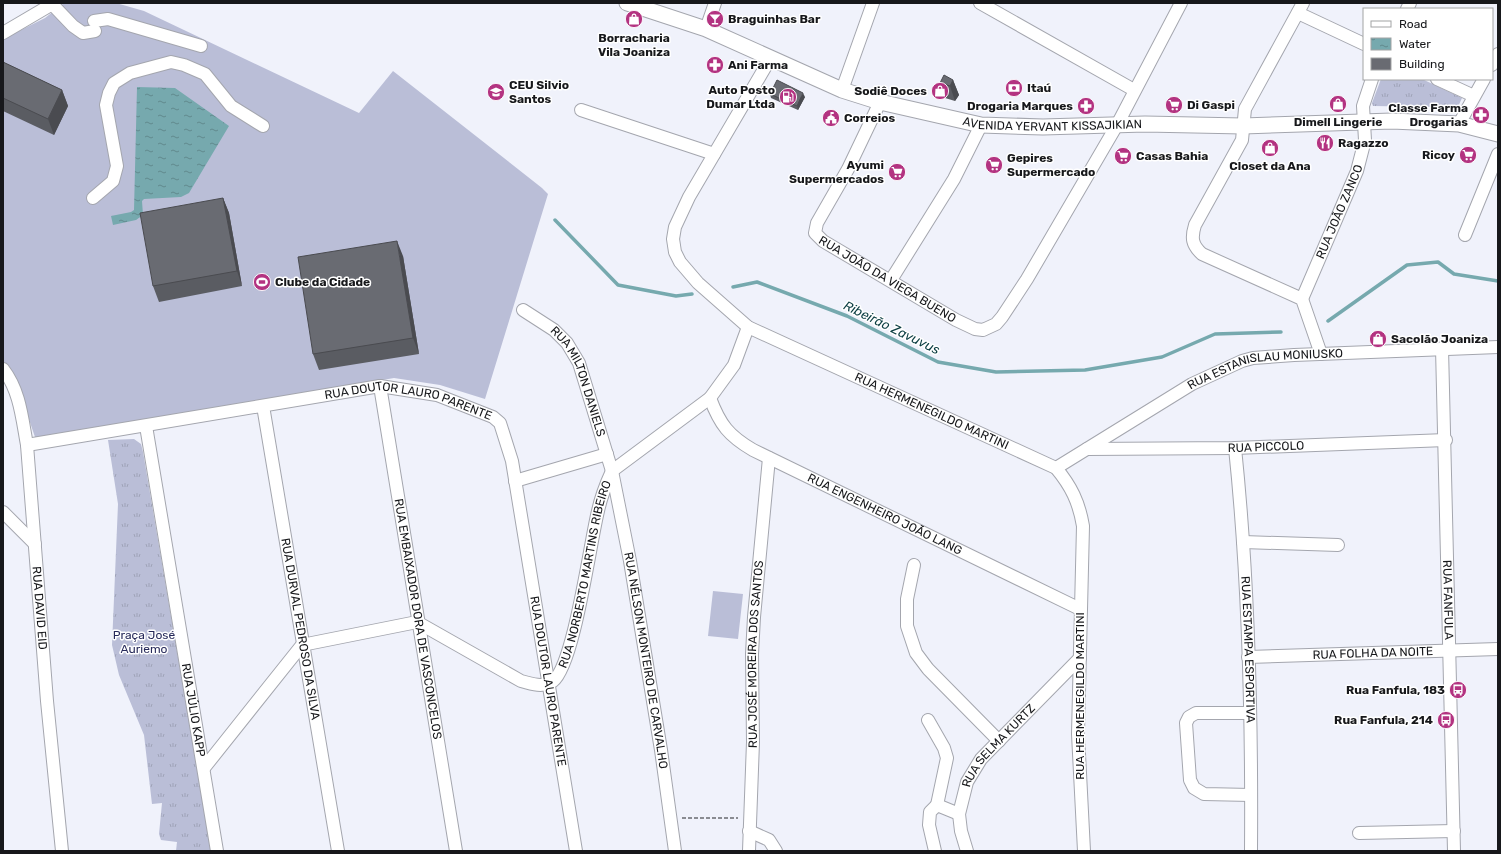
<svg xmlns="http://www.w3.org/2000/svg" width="1501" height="854" viewBox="0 0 1501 854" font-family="Rubik,sans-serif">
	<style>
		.grass { fill: url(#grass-tufts) }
		.pitch { fill: #babed7 }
		.water { fill: url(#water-ripples) }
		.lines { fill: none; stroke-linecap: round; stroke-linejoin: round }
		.stream { stroke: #76a9ae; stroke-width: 3.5 }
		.minor-casing { stroke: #a4a6ae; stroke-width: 14 }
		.major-casing { stroke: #a4a6ae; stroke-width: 17 }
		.path { stroke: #8a8c92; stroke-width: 2; stroke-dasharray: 4 2; stroke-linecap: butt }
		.minor { stroke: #fff; stroke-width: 12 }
		.major { stroke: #fff; stroke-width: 15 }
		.wall { fill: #5a5c62 }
		.shaded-wall { fill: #4a4b50 }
		.building { fill: #696b72; stroke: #4a4b50 }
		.labels { text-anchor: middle; stroke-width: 3; stroke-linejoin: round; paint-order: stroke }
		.poi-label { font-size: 12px; font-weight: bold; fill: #17181b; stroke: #fff; text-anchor: start }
		.street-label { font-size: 12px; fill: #17181b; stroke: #fff }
		.park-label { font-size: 12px; fill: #262959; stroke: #fff }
		.water-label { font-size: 13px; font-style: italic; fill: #093c40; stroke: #fff }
	</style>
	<defs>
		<pattern id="grass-tufts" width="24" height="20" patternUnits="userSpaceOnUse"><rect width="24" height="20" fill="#babed7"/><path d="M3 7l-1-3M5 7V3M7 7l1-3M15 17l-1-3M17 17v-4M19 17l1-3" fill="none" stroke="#9fa3b8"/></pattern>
		<pattern id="water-ripples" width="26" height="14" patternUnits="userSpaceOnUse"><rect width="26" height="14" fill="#76a9ae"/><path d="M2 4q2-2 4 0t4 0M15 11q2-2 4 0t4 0" fill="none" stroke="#60898d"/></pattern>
	</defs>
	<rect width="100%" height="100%" fill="#f0f2fb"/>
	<path class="grass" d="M1381,79H1422L1462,98L1456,111L1435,107L1373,106L1372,103Z
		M134,439L141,444L143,452L211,851H176L177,842L161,840L159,834L162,803L152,804L144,735L119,675L112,645L118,504L108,440Z"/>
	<path class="pitch" d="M64,3H116L144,11L359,113L393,71L542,188L548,194L485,399L440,385L394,378L36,440L16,381L3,371V39L45,18Z
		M713,591L743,594L738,639L708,636Z"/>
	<path class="water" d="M137,87L175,88L229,126L189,193L181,197L144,199L142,201L143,215L136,220L113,225L111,216L131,212L134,210Z"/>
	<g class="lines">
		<path class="stream" d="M555,220L618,285L676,296L692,294
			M733,287L757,282L847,316L938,362L996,372L1085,370L1162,357L1215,334L1281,332
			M1328,321L1407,265L1438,262L1454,274L1498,281"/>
		<defs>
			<g id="minor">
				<path d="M51,3L73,26L83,33L95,31"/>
				<path d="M980,3L1134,90"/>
				<path d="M1303,3L1245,109L1242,140L1195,225C1191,238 1192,245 1202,254L1302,299L1321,354"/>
				<path d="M1407,9L1410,3"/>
				<path d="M1298,13L1364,44"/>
				<path d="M94,21L108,19L201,46"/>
				<path d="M706,29L715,3"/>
				<path d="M3,33L54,3"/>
				<path id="s1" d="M770,59L689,197L675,227L673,239L675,252L680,262L698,283L748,327L1056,468C1071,486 1079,502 1083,526L1078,734L1084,851"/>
				<path d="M1492,65L1498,54"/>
				<path d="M1437,79L1474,96"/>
				<path d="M842,90L873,3"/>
				<path id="s2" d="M880,102L848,169L817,223L815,233L823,241L956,320L975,329L983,330L996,324L1002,317L1027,279L1117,125L1181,3"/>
				<path d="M581,110L714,154"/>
				<path d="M1459,124L1484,79"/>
				<path d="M93,198L113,181L117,166L106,105L109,93L114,83L130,73L171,62L184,65L205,74L231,106L263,126"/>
				<path d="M1465,235L1498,154"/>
				<path d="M891,280L954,179L981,125"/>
				<path id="s3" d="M1302,299L1357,171L1365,140L1363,106L1372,79"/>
				<path id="s4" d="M523,310L554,330L567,343L579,363L612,471L630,561L661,750L675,851"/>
				<path id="s5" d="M1442,348L1454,851"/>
				<path id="s6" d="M3,369C20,391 22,418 27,445L47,701L62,851"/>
				<path id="s7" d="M380,386L456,851"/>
				<path id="s8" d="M710,398C720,425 729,436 753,450L1080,609"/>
				<path id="s9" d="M263,406L338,851"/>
				<path id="s10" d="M146,426L217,851"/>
				<path id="s11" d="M27,445L380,386L437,395L493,417L500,423L512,461L576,851"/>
				<path id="s12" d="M1235,448C1249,582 1252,717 1251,851"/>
				<path id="s13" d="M1087,449L1235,448L1446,440"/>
				<path id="s14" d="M1056,468L1192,384L1242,361L1253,358L1294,355L1498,347"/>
				<path d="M515,481L607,454"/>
				<path d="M3,512L35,544"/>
				<path d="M1243,542L1338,545"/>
				<path d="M914,565L907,599V626L916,653L928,669L999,741"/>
				<path id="s15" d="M1248,657L1498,649"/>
				<path d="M1249,713H1196L1189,717L1186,723L1190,780L1194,788L1204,794L1251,795"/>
				<path d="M928,720L944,748L947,758L937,805"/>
				<path id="s16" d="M204,768L302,645L417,622L521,681C531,684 544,688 553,681C574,665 590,543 598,511C601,497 606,484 612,471L710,398L734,365L748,327"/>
				<path d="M749,831L769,840L776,851"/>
				<path d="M1359,833L1454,831"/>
				<path id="s17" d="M749,851L753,742L752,654L754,617L769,458"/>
				<path d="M935,851L929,825L930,812L937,805L959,814"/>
				<path id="s18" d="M967,851L961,831L959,814L967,782L981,759L1080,658"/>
			</g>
			<g id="major">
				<path id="s19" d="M627,3L706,29L842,90L880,102L981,125L1043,127L1145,124L1243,126L1392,121L1459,124L1498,134"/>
			</g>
		</defs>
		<use href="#minor" class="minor-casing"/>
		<use href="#major" class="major-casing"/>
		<path class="path" d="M682,818H738"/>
		<use href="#minor" class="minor"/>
		<use href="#major" class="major"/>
	</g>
	<path class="wall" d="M3,62L62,90L68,106L54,135L3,111Z
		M953,80L959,95L955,101L945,98L940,83Z
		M770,94L805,97L798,110L771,98Z
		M223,198L229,213L242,286L159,302L153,286Z
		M403,256L419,354L319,370L313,354Z"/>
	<path class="shaded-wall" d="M953,80L959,95L955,101L950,86Z
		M62,90L68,106L54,135L48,119Z
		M803,93L805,97L798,110L797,106Z
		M223,198L229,213L242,286L237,271Z
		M397,241L403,256L419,354L413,338Z"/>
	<path class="building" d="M3,62L62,90L48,119L3,98Z
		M944,75L953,80L950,86L940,83Z
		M777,80L803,93L797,106L770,94Z
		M223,198L237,271L153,286L140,213Z
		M397,241L413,338L313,354L298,257Z"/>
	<defs>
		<symbol id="shop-disc" viewBox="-11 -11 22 22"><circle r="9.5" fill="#b33381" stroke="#fff"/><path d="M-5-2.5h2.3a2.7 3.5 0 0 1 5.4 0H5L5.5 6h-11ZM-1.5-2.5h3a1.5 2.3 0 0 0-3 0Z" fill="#fff"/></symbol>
		<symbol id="bar-disc" viewBox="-11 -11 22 22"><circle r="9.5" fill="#b33381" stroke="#fff"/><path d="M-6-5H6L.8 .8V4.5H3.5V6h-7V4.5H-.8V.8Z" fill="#fff"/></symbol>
		<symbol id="pharmacy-disc" viewBox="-11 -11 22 22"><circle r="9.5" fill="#b33381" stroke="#fff"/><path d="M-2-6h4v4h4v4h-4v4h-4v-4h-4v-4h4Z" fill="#fff"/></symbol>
		<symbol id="bank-disc" viewBox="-11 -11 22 22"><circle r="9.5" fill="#b33381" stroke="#fff"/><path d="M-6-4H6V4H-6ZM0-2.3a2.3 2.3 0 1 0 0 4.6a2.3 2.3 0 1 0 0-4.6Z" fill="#fff"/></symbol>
		<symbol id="school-disc" viewBox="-11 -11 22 22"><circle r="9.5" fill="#b33381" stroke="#fff"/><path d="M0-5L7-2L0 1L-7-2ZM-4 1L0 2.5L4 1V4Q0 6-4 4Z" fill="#fff"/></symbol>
		<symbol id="fuel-disc" viewBox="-11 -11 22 22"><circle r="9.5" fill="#b33381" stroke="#fff"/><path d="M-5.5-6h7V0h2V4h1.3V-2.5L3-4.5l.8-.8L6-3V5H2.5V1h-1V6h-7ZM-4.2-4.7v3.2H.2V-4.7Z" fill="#fff"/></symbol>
		<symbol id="supermarket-disc" viewBox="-11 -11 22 22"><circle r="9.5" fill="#b33381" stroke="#fff"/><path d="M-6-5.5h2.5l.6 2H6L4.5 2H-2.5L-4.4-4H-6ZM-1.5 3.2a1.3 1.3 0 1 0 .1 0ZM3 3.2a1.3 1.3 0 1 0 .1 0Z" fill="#fff"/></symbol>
		<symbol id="civic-disc" viewBox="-11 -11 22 22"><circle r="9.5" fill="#b33381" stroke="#fff"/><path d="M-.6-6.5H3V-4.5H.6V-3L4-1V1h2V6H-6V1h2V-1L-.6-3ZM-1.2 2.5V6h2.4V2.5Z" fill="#fff"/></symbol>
		<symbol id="restaurant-disc" viewBox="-11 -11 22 22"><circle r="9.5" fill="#b33381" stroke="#fff"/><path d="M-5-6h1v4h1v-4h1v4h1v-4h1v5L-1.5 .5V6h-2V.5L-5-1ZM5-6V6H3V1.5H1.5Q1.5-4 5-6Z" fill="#fff"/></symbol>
		<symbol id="stadium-disc" viewBox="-11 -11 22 22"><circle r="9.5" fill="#b33381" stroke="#fff"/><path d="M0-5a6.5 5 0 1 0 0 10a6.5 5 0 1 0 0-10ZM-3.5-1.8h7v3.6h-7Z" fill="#fff"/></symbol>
		<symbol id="bus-disc" viewBox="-11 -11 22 22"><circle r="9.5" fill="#b33381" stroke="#fff"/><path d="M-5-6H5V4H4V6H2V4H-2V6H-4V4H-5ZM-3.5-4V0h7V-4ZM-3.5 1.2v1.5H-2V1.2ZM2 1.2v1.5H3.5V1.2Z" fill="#fff"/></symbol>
	</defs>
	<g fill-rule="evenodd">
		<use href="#shop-disc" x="624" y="9" width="20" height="20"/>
		<use href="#bar-disc" x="705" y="9" width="20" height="20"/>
		<use href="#pharmacy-disc" x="705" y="55" width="20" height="20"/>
		<use href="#bank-disc" x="1004" y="78" width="20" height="20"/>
		<use href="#shop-disc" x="930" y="81" width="20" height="20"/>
		<use href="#school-disc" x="486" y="82" width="20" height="20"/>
		<use href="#fuel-disc" x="778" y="87" width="20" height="20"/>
		<use href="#shop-disc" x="1328" y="94" width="20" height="20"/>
		<use href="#supermarket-disc" x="1164" y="95" width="20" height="20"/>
		<use href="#pharmacy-disc" x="1076" y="96" width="20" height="20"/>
		<use href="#pharmacy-disc" x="1471" y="105" width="20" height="20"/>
		<use href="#civic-disc" x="821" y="108" width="20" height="20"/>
		<use href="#restaurant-disc" x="1315" y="133" width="20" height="20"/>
		<use href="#shop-disc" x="1260" y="138" width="20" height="20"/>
		<use href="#supermarket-disc" x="1458" y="145" width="20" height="20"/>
		<use href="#supermarket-disc" x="1113" y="146" width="20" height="20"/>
		<use href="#supermarket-disc" x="984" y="155" width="20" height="20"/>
		<use href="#supermarket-disc" x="887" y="162" width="20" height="20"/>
		<use href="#stadium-disc" x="252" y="272" width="20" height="20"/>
		<use href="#shop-disc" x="1368" y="329" width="20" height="20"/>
		<use href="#bus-disc" x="1448" y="680" width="20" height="20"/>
		<use href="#bus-disc" x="1436" y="710" width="20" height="20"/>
	</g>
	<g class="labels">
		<g class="poi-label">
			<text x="728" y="23">Braguinhas Bar</text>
			<text x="634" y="42" text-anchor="middle">Borracharia<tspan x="634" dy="14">Vila Joaniza</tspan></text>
			<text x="728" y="69">Ani Farma</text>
			<text x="509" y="89">CEU Silvio<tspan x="509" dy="14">Santos</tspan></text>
			<text x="1027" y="92">Itaú</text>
			<text x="775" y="94" text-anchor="end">Auto Posto<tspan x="775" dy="14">Dumar Ltda</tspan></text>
			<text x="927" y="95" text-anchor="end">Sodiê Doces</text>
			<text x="1187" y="109">Di Gaspi</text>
			<text x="1073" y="110" text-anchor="end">Drogaria Marques</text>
			<text x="1468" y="112" text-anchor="end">Classe Farma<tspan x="1468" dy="14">Drogarias</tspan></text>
			<text x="844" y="122">Correios</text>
			<text x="1338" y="126" text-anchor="middle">Dimell Lingerie</text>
			<text x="1338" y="147">Ragazzo</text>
			<text x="1455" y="159" text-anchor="end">Ricoy</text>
			<text x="1136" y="160">Casas Bahia</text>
			<text x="1007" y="162">Gepires<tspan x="1007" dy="14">Supermercado</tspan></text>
			<text x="884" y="169" text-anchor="end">Ayumi<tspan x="884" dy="14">Supermercados</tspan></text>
			<text x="1270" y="170" text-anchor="middle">Closet da Ana</text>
			<text x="275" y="286">Clube da Cidade</text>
			<text x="1391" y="343">Sacolão Joaniza</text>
			<text x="1445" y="694" text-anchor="end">Rua Fanfula, 183</text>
			<text x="1433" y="724" text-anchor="end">Rua Fanfula, 214</text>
		</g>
		<g class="street-label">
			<text dy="4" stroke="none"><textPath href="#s19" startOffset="447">AVENIDA YERVANT KISSAJIKIAN</textPath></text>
			<text dy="4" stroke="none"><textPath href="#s3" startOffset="95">RUA JOÃO ZANCO</textPath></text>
			<text dy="4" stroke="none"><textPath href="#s2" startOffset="233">RUA JOÃO DA VIEGA BUENO</textPath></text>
			<text dy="4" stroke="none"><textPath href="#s14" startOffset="236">RUA ESTANISLAU MONIUSKO</textPath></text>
			<text dy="4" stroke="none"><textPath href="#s4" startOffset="95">RUA MILTON DANIELS</textPath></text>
			<text dy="4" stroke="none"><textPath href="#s11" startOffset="388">RUA DOUTOR LAURO PARENTE</textPath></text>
			<text dy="4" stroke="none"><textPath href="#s1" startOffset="526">RUA HERMENEGILDO MARTINI</textPath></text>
			<text dy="4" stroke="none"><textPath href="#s13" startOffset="179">RUA PICCOLO</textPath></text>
			<text dy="4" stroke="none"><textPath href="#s8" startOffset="216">RUA ENGENHEIRO JOÃO LANG</textPath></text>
			<text dy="4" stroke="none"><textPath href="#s16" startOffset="540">RUA NORBERTO MARTINS RIBEIRO</textPath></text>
			<text dy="4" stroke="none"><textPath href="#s5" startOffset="252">RUA FANFULA</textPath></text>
			<text dy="4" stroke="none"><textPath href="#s6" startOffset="244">RUA DAVID EID</textPath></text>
			<text dy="4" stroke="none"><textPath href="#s7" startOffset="236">RUA EMBAIXADOR DORA DE VASCONCELOS</textPath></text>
			<text dy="4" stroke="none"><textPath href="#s9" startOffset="226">RUA DURVAL PEDROSO DA SILVA</textPath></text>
			<text dy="4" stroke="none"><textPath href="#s12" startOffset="202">RUA ESTAMPA ESPORTIVA</textPath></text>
			<text dy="4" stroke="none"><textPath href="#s15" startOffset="125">RUA FOLHA DA NOITE</textPath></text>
			<text dy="4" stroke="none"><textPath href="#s17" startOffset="197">RUA JOSÉ MOREIRA DOS SANTOS</textPath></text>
			<text dy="4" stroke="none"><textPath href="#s4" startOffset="384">RUA NÉLSON MONTEIRO DE CARVALHO</textPath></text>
			<text dy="4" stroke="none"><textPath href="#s11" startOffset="748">RUA DOUTOR LAURO PARENTE</textPath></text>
			<text transform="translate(1080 696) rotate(-90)" y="4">RUA HERMENEGILDO MARTINI</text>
			<text dy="4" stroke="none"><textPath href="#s10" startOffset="288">RUA JÚLIO KAPP</textPath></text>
			<text dy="4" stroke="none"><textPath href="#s18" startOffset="119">RUA SELMA KURTZ</textPath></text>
		</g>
		<g class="park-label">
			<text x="144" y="639">Praça José<tspan x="144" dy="14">Auriemo</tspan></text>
		</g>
		<g class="water-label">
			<text transform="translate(892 327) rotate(26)" y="5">Ribeirão Zavuvus</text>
		</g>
	</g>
	<rect width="1501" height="854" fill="none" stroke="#17181b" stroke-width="8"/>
	<rect x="1363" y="8" width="130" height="72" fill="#ffffff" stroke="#a2a3a4"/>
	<rect x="1371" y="21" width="20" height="6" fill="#ffffff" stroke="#a2a3a4"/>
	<text x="1399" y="28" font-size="12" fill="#17181b">Road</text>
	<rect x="1371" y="38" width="20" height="12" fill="url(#water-ripples)" stroke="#a2a3a4"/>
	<text x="1399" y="48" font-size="12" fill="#17181b">Water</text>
	<rect x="1371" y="58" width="20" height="12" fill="#696b72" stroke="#a2a3a4"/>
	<text x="1399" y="68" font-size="12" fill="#17181b">Building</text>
</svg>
